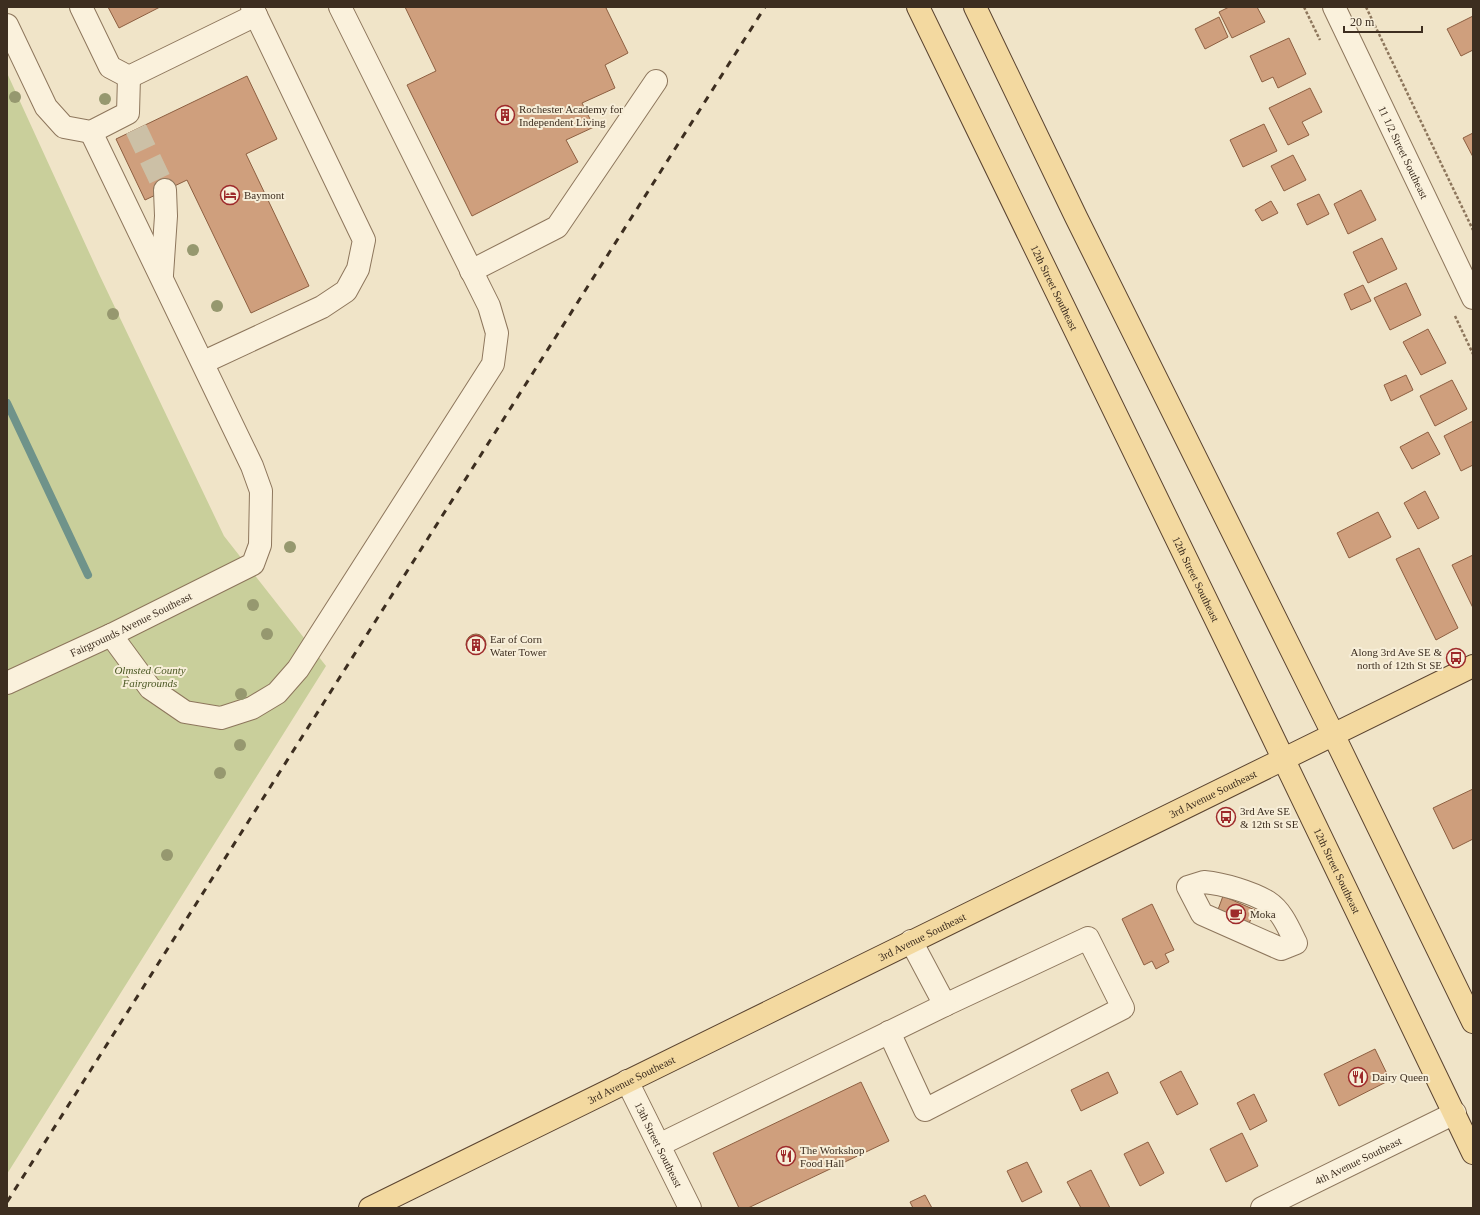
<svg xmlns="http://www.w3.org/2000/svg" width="1480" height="1215" viewBox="0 0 1480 1215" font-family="Georgia,serif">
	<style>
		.green { fill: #c9cf9b }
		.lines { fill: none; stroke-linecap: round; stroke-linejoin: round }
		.stream { stroke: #6f938a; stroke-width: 8 }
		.building { fill: #cf9f7d; stroke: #8d5f41 }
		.minor-tunnel { stroke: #ccc0a6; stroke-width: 22; stroke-dasharray: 22 11; stroke-linecap: butt }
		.minor-casing { stroke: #8d765c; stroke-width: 24 }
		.major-casing { stroke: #5b4430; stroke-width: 24 }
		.path { stroke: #8d765c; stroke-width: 2.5; stroke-dasharray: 3 2; stroke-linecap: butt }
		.minor { stroke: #faf1dc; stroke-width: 22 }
		.major { stroke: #f3d9a0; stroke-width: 22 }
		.rail { stroke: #3d2e20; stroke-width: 3; stroke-dasharray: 7 7; stroke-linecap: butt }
		.tree { fill: #96986f }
		.labels { text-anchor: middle; stroke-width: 4; stroke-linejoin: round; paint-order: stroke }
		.poi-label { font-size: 11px; fill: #3d2e20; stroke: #f7eed8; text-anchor: start }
		.street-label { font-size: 11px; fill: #3d2e20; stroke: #f7eed8 }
		.park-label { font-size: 11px; font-style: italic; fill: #4d5a26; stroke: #f7eed8 }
	</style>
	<rect width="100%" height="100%" fill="#f0e4c8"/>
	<path class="green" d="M7,73L99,274L224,536L326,666L7,1174Z"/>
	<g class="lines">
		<path class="stream" d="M7,403L88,575"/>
	</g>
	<path class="building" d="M108,7H160L119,28Z
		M405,7H608L606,8L628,53L605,65L615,88L582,103L594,127L566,140L578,162L472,216L407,85L436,71Z
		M1229,7H1257L1265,22L1232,38L1219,12Z
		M1473,16V50L1461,56L1447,29Z
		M1219,17L1228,37L1205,49L1195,29Z
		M1289,38L1306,74L1278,88L1273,77L1262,82L1250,56Z
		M247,76L277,139L246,154L309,286L251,313L187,180L145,200L116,139Z
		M1310,88L1322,112L1302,122L1309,135L1288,145L1269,108Z
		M1264,124L1277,151L1243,167L1230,140Z
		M1473,133V157L1463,138Z
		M1293,155L1306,180L1284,191L1271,166Z
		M1361,190L1376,220L1348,234L1334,204Z
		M1319,194L1329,214L1307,225L1297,204Z
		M1271,201L1278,213L1262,221L1255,210Z
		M1382,238L1397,269L1368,283L1353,252Z
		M1406,283L1421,315L1390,330L1374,298Z
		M1363,285L1371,301L1351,310L1344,294Z
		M1428,329L1446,363L1421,375L1403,342Z
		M1406,375L1413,390L1391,401L1384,385Z
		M1452,380L1467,409L1435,426L1420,396Z
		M1473,421V465L1461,471L1444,436Z
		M1428,432L1440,454L1412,469L1400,447Z
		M1425,491L1439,518L1418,529L1404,503Z
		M1378,512L1391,537L1349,558L1337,533Z
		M1419,548L1458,628L1436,640L1396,559Z
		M1473,555V608L1452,565Z
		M466 644a10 10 0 1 1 20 0a10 10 0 1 1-20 0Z
		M1473,789V839L1453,849L1433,808Z
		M1223,896L1255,910L1247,928L1216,915Z
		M1152,904L1174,950L1165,954L1169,962L1156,969L1152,961L1144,965L1122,919Z
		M1375,1049L1390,1080L1339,1106L1324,1074Z
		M1181,1071L1198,1104L1177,1115L1160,1082Z
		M1108,1072L1118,1093L1081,1111L1071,1090Z
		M861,1082L889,1141L748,1208H739L713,1153Z
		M1254,1094L1267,1121L1250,1130L1237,1103Z
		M1242,1133L1258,1166L1226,1182L1210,1149Z
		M1148,1142L1164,1173L1140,1186L1124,1154Z
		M1027,1162L1042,1192L1022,1202L1007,1171Z
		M1091,1170L1110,1208H1081L1067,1182Z
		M925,1195L932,1208H913L910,1202Z"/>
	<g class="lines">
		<path class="minor-tunnel" d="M136,129L165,190"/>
		<defs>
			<g id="minor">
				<path d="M81,7L110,67L129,77L256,15"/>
				<path id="s1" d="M1334,7L1473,298"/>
				<path d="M7,25L46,107L64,127L91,132L128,113L129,77"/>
				<path d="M471,271L557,227L656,81"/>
				<path d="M162,275L166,216L165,190"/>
				<path d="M204,362L322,307L346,291L358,269L364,240L252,7"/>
				<path d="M111,635L150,688L185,712L221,718L252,708L277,693L298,669L493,364L497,333L489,306L340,7"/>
				<path id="s2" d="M7,683L111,635L253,564L260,545L261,491L252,466L91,132"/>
				<path d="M1204,882C1224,884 1251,892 1268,902C1282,911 1289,929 1296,943L1281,949L1202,914L1188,887Z"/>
				<path d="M889,1032L925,1110L1123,1008L1088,938L945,1005L911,941"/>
				<path id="s3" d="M627,1081L690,1208"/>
				<path d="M659,1145L945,1005"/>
				<path id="s4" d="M1262,1208L1455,1113"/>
			</g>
			<g id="major">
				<path id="s5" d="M918,7L1268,727L1473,1153"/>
				<path d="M975,7L1076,217L1333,734L1473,1022"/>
				<path id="s6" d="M370,1208L1473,666"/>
			</g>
		</defs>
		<use href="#minor" class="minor-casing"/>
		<use href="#major" class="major-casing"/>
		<path class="path" d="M1304,7L1320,40
			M1366,7L1473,230
			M1455,316L1473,354"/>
		<use href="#minor" class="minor"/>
		<use href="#major" class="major"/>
		<path class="rail" d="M7,1202L765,7"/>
	</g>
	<g class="tree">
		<circle cx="15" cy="97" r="6"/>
		<circle cx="105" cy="99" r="6"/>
		<circle cx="193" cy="250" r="6"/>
		<circle cx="217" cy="306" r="6"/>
		<circle cx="113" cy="314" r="6"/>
		<circle cx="290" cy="547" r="6"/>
		<circle cx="253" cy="605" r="6"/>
		<circle cx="267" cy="634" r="6"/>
		<circle cx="241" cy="694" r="6"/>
		<circle cx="240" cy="745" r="6"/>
		<circle cx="220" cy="773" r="6"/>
		<circle cx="167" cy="855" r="6"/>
	</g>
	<defs>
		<symbol id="building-ring" viewBox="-11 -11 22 22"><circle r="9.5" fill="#f7eed8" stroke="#9e2a2b" stroke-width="1.5"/><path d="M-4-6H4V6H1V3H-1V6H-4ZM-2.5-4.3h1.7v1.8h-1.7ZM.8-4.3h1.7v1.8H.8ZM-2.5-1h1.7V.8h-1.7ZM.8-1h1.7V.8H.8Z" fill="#9e2a2b"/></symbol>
		<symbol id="hotel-ring" viewBox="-11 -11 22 22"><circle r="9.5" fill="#f7eed8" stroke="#9e2a2b" stroke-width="1.5"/><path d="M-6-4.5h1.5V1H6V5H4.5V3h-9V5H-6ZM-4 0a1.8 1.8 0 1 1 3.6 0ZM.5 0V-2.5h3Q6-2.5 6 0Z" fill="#9e2a2b"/></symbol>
		<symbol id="bus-ring" viewBox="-11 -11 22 22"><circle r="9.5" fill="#f7eed8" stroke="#9e2a2b" stroke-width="1.5"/><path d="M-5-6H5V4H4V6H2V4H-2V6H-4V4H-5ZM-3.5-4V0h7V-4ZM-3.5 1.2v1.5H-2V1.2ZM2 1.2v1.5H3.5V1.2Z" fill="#9e2a2b"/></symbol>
		<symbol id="cafe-ring" viewBox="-11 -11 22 22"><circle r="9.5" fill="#f7eed8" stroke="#9e2a2b" stroke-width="1.5"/><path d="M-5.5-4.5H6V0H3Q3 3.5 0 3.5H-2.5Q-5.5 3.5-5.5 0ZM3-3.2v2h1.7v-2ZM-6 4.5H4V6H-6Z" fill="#9e2a2b"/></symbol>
		<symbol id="restaurant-ring" viewBox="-11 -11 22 22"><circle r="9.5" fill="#f7eed8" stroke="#9e2a2b" stroke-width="1.5"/><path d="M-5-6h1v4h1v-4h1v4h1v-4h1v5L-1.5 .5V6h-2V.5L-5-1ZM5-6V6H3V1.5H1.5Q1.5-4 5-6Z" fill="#9e2a2b"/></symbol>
	</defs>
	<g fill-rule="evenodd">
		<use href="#building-ring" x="494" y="104" width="22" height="22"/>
		<use href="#hotel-ring" x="219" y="184" width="22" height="22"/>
		<use href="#building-ring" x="465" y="634" width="22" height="22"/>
		<use href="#bus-ring" x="1445" y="647" width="22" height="22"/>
		<use href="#bus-ring" x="1215" y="806" width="22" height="22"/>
		<use href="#cafe-ring" x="1225" y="903" width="22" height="22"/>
		<use href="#restaurant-ring" x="1347" y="1066" width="22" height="22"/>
		<use href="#restaurant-ring" x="775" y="1145" width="22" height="22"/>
	</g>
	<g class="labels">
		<g class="poi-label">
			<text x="519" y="113">Rochester Academy for<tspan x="519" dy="13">Independent Living</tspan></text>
			<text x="244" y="199">Baymont</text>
			<text x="490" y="643">Ear of Corn<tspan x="490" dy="13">Water Tower</tspan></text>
			<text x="1442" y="656" text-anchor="end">Along 3rd Ave SE &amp;<tspan x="1442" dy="13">north of 12th St SE</tspan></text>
			<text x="1240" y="815">3rd Ave SE<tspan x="1240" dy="13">&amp; 12th St SE</tspan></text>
			<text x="1250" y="918">Moka</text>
			<text x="1372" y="1081">Dairy Queen</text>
			<text x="800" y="1154">The Workshop<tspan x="800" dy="13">Food Hall</tspan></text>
		</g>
		<g class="street-label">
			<text dy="4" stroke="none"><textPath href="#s1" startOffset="161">11 1/2 Street Southeast</textPath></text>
			<text dy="4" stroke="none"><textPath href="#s5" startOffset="312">12th Street Southeast</textPath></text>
			<text dy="4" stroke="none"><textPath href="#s5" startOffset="636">12th Street Southeast</textPath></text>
			<text dy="4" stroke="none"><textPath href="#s2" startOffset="137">Fairgrounds Avenue Southeast</textPath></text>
			<text dy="4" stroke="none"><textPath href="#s6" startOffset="939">3rd Avenue Southeast</textPath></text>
			<text dy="4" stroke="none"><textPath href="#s5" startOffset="960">12th Street Southeast</textPath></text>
			<text dy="4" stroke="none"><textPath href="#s6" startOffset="615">3rd Avenue Southeast</textPath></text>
			<text dy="4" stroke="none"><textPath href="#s6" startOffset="291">3rd Avenue Southeast</textPath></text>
			<text dy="4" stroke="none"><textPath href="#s3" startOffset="71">13th Street Southeast</textPath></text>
			<text dy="4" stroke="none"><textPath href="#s4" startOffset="107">4th Avenue Southeast</textPath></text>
		</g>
		<g class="park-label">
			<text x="150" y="674">Olmsted County<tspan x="150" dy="13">Fairgrounds</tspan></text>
		</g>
	</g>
	<rect width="1480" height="1215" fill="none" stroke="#3d2e20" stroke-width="16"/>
	<path d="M1344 26v6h78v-6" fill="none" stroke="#3d2e20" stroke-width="2"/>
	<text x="1350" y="26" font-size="12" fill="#3d2e20" stroke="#f7eed8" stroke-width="3" paint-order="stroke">20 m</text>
</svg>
